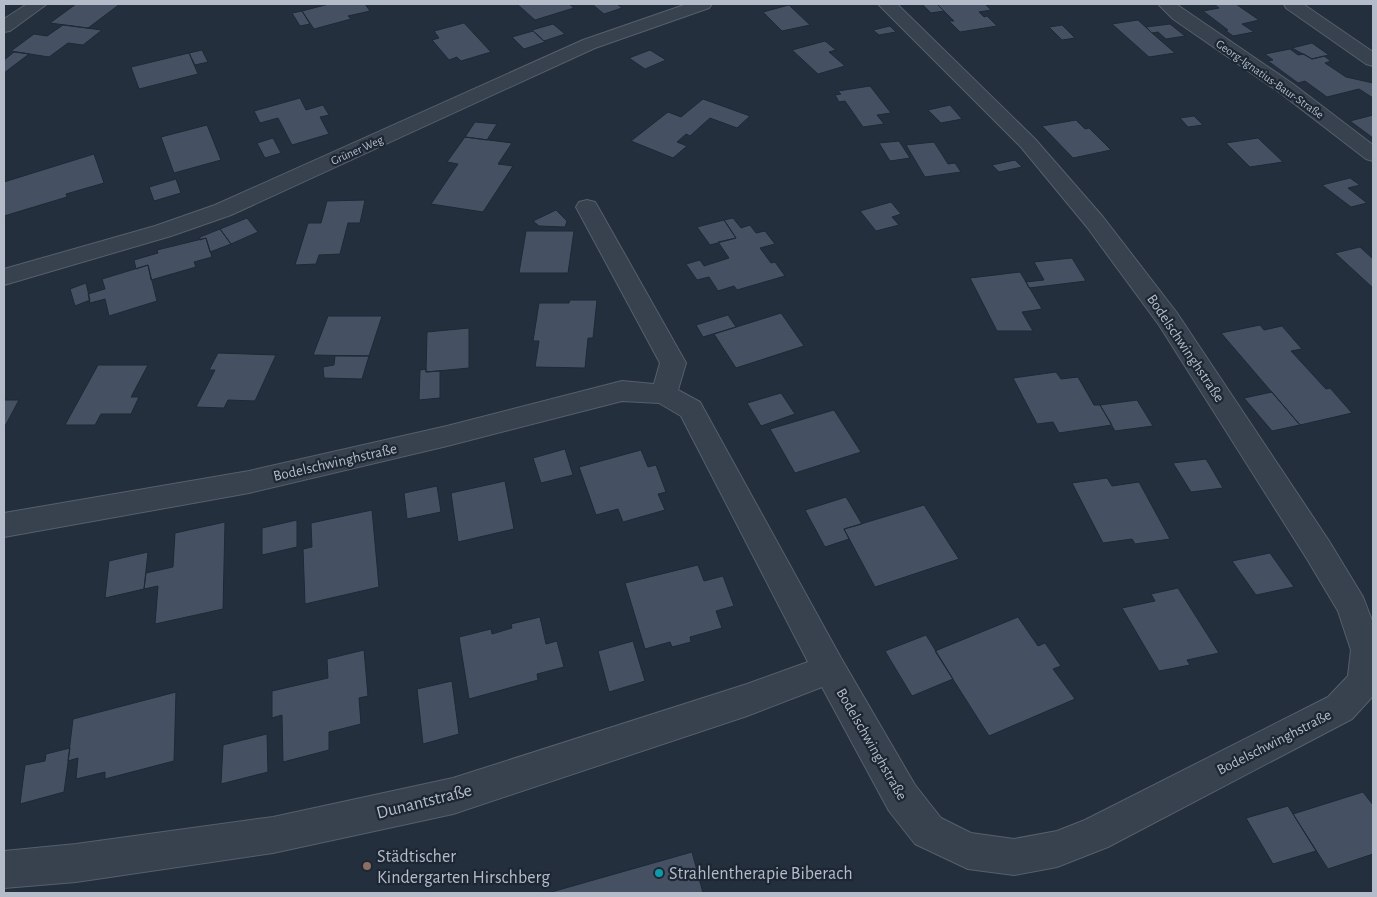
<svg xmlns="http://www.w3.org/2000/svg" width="1377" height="897" viewBox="0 0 1377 897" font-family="'Alegreya Sans',sans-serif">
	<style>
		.building { fill: #455162; stroke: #1f2835 }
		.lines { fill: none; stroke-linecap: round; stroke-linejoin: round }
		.minor-casing { stroke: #565f6c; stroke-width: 2 }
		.minor { fill: #38414e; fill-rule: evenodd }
		.education-dot { fill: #8d6e63; stroke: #1d2633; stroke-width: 2 }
		.culture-dot { fill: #0f9aa8; stroke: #1d2633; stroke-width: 2 }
		.labels { text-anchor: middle; stroke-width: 4.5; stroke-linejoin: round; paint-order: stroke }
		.far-street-label { font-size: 12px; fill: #b4bcc9; stroke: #1d2633 }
		.street-label { font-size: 15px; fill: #b4bcc9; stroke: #1d2633 }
		.near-street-label { font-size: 18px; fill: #b4bcc9; stroke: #1d2633 }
		.near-poi-label { font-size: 18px; fill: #b4bcc9; stroke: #1d2633; text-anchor: start }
	</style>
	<rect width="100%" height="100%" fill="#242f3e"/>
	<path class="building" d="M76,4H120L88,28L50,23Z
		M329,4H365L370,11L348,16L351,19L314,29L302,11Z
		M517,4H569L574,8L535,20Z
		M597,4H617L622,8L604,14L593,5Z
		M922,4H937L944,11L931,13Z
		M937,4H985L991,10L979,12L984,17L987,16L997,26L960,32L949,21H954Z
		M1221,4H1236L1259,20L1242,24L1254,32L1233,36L1225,30H1228L1203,11L1219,8L1215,5Z
		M789,5L810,25L782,31L763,12Z
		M302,11L310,24L300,26L292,13Z
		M1138,20L1152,33L1175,53L1149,57L1112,24Z
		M464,23L491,52L461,61L457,57L449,60L432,40L439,38L434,31Z
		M553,24L565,34L544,41L532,30Z
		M1170,24L1185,36L1166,39L1158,32L1152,33L1146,27Z
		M63,25L102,30L83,45L68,43L49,57L11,51L34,34L47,36Z
		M1062,25L1075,38L1062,40L1049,27Z
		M890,26L896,32L879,35L873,30Z
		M533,31L545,42L524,49L512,37Z
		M825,41L836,50L829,52L845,66L818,74L792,50Z
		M1312,43L1329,55L1312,59L1292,48Z
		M1290,49L1298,55L1304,54L1312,59L1324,56L1331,61L1325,63L1346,77L1373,83V98L1359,89L1327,97L1305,81L1298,83L1268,61L1273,60L1265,54Z
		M202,50L208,62L195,65L189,53Z
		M650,50L666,60L645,69L629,58Z
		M14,52L29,54L4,73V60Z
		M189,53L198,74L139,89L131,67Z
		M870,86L891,113L877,115L884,124L863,127L845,101L839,102L835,95L841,94L838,91Z
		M300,98L306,110L323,105L329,115L320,117L329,134L292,145L278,118L260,123L254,111Z
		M703,99L750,116L737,128L710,118L690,136L686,134L677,142L687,146L673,158L631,141L668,112L681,117Z
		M950,105L962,119L941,123L928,110Z
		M1373,115V138L1350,121Z
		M1194,116L1203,125L1188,127L1180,118Z
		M1076,120L1085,129L1089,128L1111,150L1073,158L1042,126Z
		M475,122L497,124L487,140L465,137Z
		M207,125L221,160L174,173L161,137Z
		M465,137L512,143L498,164L513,166L483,212L431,204L458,164L447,162Z
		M273,138L281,153L265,158L257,143Z
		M1258,138L1283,162L1250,167L1226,143Z
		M899,141L910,158L890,161L879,143Z
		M934,142L948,164L955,163L961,172L925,177L906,145Z
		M94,154L104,183L66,194L67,197L4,216V182Z
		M1015,160L1022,167L999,172L992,165Z
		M1350,178L1360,185L1348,188L1367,203L1351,207L1322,185Z
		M176,179L181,193L154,201L149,187Z
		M365,200L360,223H348L340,254L319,255L316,264L295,265L308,223H321L327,201Z
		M891,202L901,214L892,217L899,225L876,231L860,211Z
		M556,210L567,221L565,227L539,226L533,221Z
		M247,218L258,232L231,244L220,229Z
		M733,218L741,228L750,225L756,233L765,231L775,244L760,248L771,263L775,262L785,276L737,290L734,286L718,291L709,277L697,280L686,264L700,260L704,266L729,258L718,242L736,238L724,220Z
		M724,220L736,238L710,245L697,227Z
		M220,229L231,244L210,252L206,238L200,240V237Z
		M526,231H574L568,273H519Z
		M206,238L212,257L194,262L196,267L151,280L148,265L136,269L134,260L158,253L157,250Z
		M1360,247L1373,259V288L1335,253Z
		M1072,258L1086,281L1029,288L1026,282L1044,280L1034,262Z
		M148,265L157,301L109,316L105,299L90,303L88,294L105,289L102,279Z
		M1020,272L1042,309L1022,312L1033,331H997L970,278Z
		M86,283L90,300L75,306L70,289Z
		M570,300H597L593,338H588L585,368L535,367L539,341H533L539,303H569Z
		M781,313L804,346L736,368L714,334Z
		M728,315L736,327L703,337L696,325Z
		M328,316H382L369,356L313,355Z
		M1260,325L1264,330L1282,326L1302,349L1291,351L1326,389L1330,388L1352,413L1300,425L1221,333Z
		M469,328V368L426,372L427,332Z
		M218,353L276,355L255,401L228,400L224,408L196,407L215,370H209Z
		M335,356H369L362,379L324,378L323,367L334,365Z
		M98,365H148L131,397H139L131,414H101L95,425H65Z
		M426,369V372L440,371V398L419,400L420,370Z
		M1056,372L1061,379L1078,377L1094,405H1100L1112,425L1059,433L1053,422L1037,424L1013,378Z
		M1272,392L1300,425L1272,431L1244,398Z
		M781,393L795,414L761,426L747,403Z
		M4,400H19L4,428Z
		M1137,400L1153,426L1115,431L1100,405Z
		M834,410L861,452L795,473L770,429Z
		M565,449L573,475L541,483L533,458Z
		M641,450L648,467L656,465L666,492L658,494L665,510L623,522L618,509L596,515L579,467Z
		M1206,459L1223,488L1191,492L1173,463Z
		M1107,478L1112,486L1139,482L1170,539L1135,544L1132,539L1103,543L1072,483Z
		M505,481L514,529L458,542L451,493Z
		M437,486L441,512L407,519L404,493Z
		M846,497L862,524L844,529L849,539L825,547L805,510Z
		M924,505L959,559L875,587L844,529Z
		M372,510L379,587L305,604L303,549L312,547L311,523Z
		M297,520V547L262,555V528Z
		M225,522L223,609L155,624L158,586L144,589L146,573L173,567L175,533Z
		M148,552L144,589L105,598L109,561Z
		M1270,553L1294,587L1256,595L1232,561Z
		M698,565L704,581L723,576L734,606L716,611L722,628L690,637L691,642L672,647L670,642L645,649L625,583Z
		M1178,588L1219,653L1187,660L1190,665L1159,671L1122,608L1155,601L1151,594Z
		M540,617L546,644L557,641L564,667L537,674L538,680L469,699L459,637L491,629L492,634L512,628L511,624Z
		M1018,617L1038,646L1045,643L1061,666L1053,669L1075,699L989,736L935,651Z
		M926,635L953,679L912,696L885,651Z
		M633,641L645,681L609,692L598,651Z
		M364,650L368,696L359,698L361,724L329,732V750L283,762L282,715L272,718V691L328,678L327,659Z
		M452,681L459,734L423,744L417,689Z
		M176,692L174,761L105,779V772L76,779L78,758L68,761L73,719Z
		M267,734L268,772L221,784L223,745Z
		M70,748L64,792L20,804L25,765L45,761L46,754Z
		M1363,792L1373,805V854L1328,869L1293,814Z
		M1288,806L1316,851L1273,864L1246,818Z
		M692,852L703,893H548Z"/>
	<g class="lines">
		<defs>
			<path id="minor" d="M27,4H47L10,31L4,32V19Z
				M687,4H712L709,8L595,48L231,215L171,236L4,285V269L155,226L215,205L583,40Z
				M878,4H897L1035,139L1103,217L1177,313L1329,541L1363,597L1373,623V696L1352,719L1108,847L1057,867L1014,875L968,869L915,844L889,811L822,687L747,716L453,814L273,853L76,882L4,888V851L76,844L273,817L453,778L747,684L808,662L681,416L659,403L622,401L447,446L249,493L4,537V513L249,471L447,426L622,381L654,384L660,363L576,207L579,202L587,200L595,202L598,207L686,363L678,390L700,402L841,658L915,785L941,818L971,833L1014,839L1057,831L1085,820L1328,697L1348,676L1351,650L1338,611L1307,559L1159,325L1087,227L1021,147Z
				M1158,4H1176L1293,84L1373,145V161L1366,159L1279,92L1173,19Z
				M1284,4H1303L1373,52V66L1366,64L1286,8Z"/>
		</defs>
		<use href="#minor" class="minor-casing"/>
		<use href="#minor" class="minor"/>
	</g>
	<circle class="education-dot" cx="367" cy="866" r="5"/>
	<circle class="culture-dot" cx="659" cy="873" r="5"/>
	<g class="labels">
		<g class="far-street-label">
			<text transform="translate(1270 79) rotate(35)" y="4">Georg-Ignatius-Baur-Straße</text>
			<text transform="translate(357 150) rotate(-24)" y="4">Grüner Weg</text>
		</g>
		<g class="street-label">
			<text transform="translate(1186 348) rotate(56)" y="5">Bodelschwinghstraße</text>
			<text transform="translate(335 462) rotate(-13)" y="5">Bodelschwinghstraße</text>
			<text transform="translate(1274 742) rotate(-27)" y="5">Bodelschwinghstraße</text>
			<text transform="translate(872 744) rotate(60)" y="5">Bodelschwinghstraße</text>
		</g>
		<g class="near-street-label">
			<text transform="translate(424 801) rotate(-14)" y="6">Dunantstraße</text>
		</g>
		<g class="near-poi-label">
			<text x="377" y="862">Städtischer<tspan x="377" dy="21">Kindergarten Hirschberg</tspan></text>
			<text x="669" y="879">Strahlentherapie Biberach</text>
		</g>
	</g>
	<rect width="1377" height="897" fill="none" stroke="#b4bcc9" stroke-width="10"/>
</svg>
